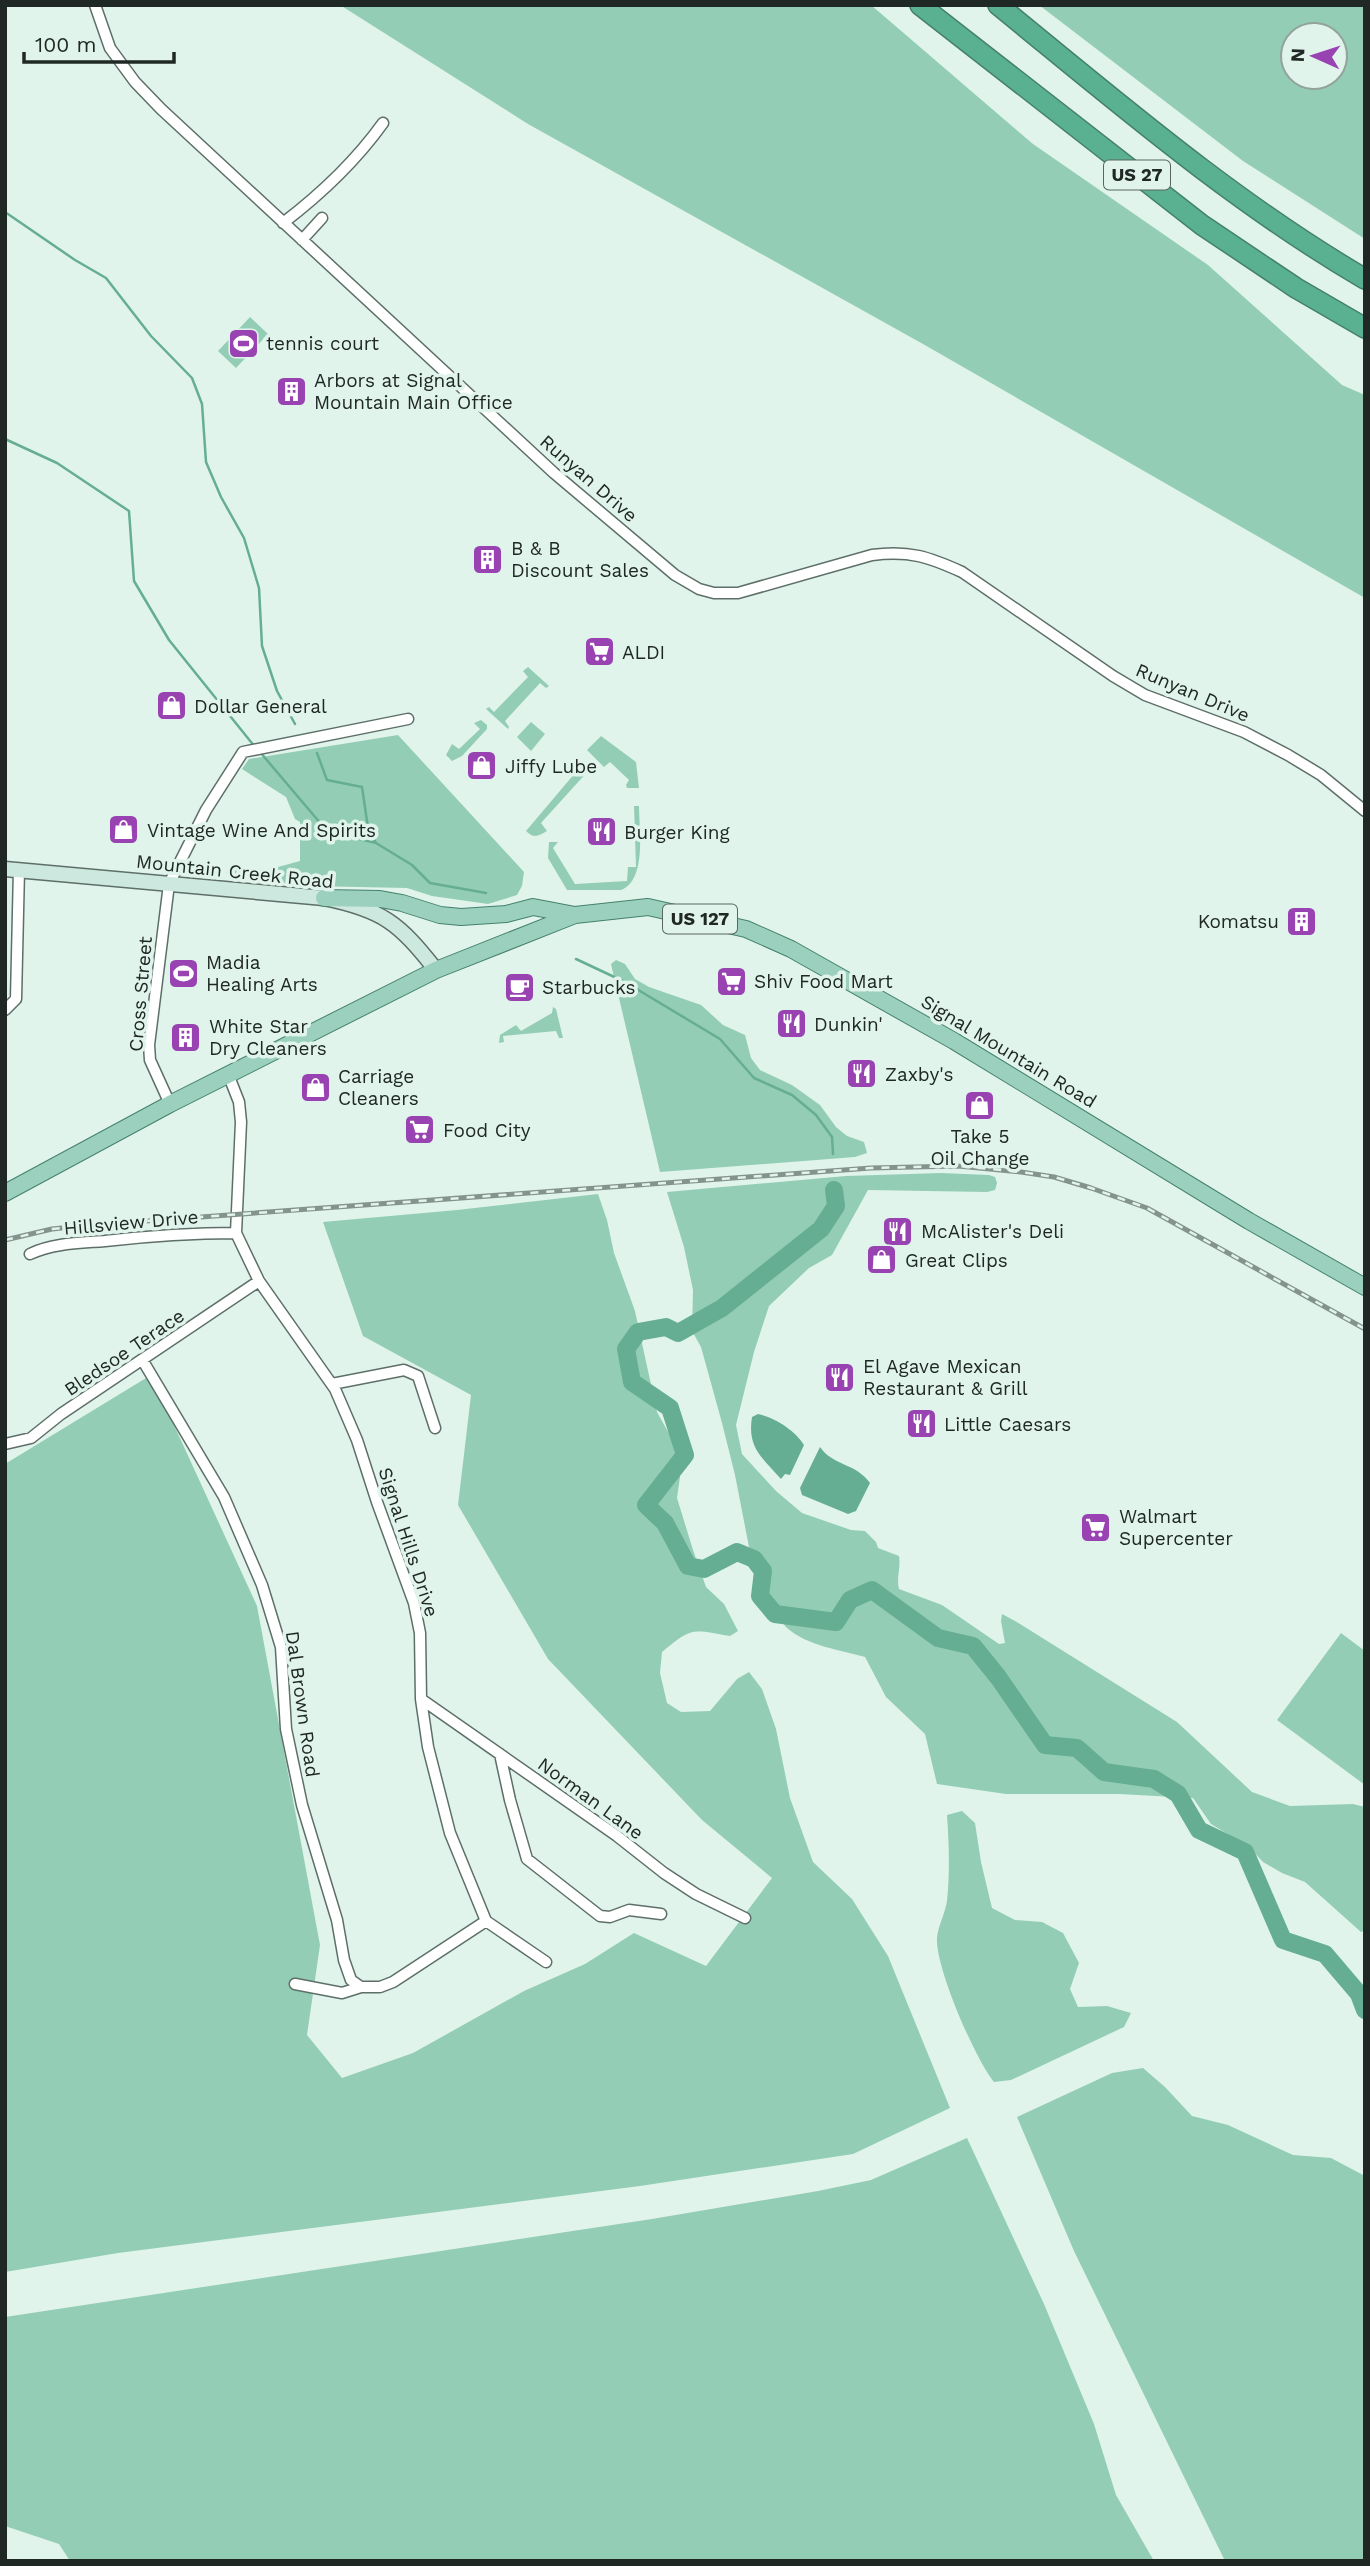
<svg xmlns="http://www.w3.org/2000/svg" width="1370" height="2566" viewBox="0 0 1370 2566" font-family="'Work Sans',sans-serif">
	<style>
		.green { fill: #94cdb6; fill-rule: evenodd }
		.water { fill: #66ae93 }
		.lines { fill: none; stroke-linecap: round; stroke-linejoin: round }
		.stream { stroke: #66ae93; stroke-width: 2.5 }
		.river { stroke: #66ae93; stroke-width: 18 }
		.street-casing { stroke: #5d6f68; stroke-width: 13 }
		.secondary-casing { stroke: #5d6f68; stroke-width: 17 }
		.primary-casing { stroke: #45816c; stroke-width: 18 }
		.highway-casing { stroke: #45816c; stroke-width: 22 }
		.street { stroke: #fff; stroke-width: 10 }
		.secondary { stroke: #cde8de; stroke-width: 14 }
		.primary { stroke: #9bd0be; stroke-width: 16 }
		.highway { stroke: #59b192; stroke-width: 19 }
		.rail-casing { stroke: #85938d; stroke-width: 5 }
		.rail { stroke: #e0f4ec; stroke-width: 2.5; stroke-dasharray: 8; stroke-linecap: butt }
		.labels { text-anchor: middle; stroke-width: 7; stroke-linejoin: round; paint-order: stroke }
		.shield { fill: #e0f4ec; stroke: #5a6561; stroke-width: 2 }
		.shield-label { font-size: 18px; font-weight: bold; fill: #202825 }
		.poi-label { font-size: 19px; fill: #202825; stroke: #e0f4ec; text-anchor: start }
		.street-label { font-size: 19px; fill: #202825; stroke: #e0f4ec }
	</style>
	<rect width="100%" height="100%" fill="#e0f4ec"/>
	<path class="green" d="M340,5H871L1033,144L1208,265L1342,385L1365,395V598L923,344L528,124Z
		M1039,5H1365V239L1243,161ZM1293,35H1335V77H1293Z
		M250,317L268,334L236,368L218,351Z
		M528,667L549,686L546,688L540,683L505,721L509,727L508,729L486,709L489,707L494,712L528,677L523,671Z
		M481,720L487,725V729L462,756L452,761L446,755L452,744L459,749L480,729L474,723Z
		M531,722L545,734L531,751L517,737Z
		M398,735L524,872L522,886L517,895L488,904L432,896L407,888L310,886L231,877L226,873L231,866L267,870L300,861V822L295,819L286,797L242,769L249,759Z
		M601,736L636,762L639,788H627L626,785L629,780L610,762L604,767L587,750Z
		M585,765L589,770L541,823L547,831C538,836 534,839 526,831L581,766Z
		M634,806H639C639,829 647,880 621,890H567L548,858L549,842H558L553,848L575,884L627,881L628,867H636Z
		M616,960L625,964L635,979L649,987L701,1005L723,1025L745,1035L751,1058L760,1070L792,1085L820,1105L836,1127L847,1136L864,1142L867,1153L855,1157L660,1172L611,964Z
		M553,1007L556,1009L563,1038H559L556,1031L503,1036L504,1042L499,1043L500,1035L516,1025L521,1031L552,1013Z
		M941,1173L989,1175L995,1177L997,1183L995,1190L987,1192L868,1190L832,1255L809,1268L769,1306L754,1352L736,1425L742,1454L776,1491L802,1513L851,1530L865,1531L876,1542L878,1548L899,1556C901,1568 896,1578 899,1589L942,1605L999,1644L1005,1643L1001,1621L1002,1614L1015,1621L1177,1722L1252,1792L1290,1806L1353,1804L1365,1807V1930L1361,1932L1305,1882L1282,1873L1263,1862L1249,1847L1211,1824L1193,1798L1119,1794H1006L937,1784L925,1734L886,1697L865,1657C840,1650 808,1646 787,1628C780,1621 770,1599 768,1589C763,1568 771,1561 749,1547L735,1475L722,1423L701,1347L692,1331L693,1290L684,1247L667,1192L846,1176Z
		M598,1194L607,1220L614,1253L635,1311L657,1412L672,1439L680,1477L677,1498L693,1550L706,1587L724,1604L738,1631L730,1636C691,1629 692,1627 662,1652L660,1673L667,1703L681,1712L710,1711L737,1679L749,1672L762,1689L776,1729L790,1798L813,1862L852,1899L888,1956L950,2108L853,2154L640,2186L118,2253L5,2272V1464L151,1375L257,1606L320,1945L307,2035L342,2078L413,2053L524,1991L585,1964L634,1933L706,1966L772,1878L702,1820L548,1659L458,1505L471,1395L363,1336L323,1222L457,1210Z
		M1341,1633L1365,1651V1785L1277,1720Z
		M962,1811L975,1823L981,1862L992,1908L1015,1920L1042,1922L1063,1933L1079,1963L1070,1989L1078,2007L1107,2006L1131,2013L1124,2027L1011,2080L994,2082C975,2059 935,1966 937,1938C938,1926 945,1914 947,1901C950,1872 949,1844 947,1815Z
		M1143,2068L1165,2087L1192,2116L1228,2125L1293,2155L1331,2158L1365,2176V2561H1225L1074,2251L1017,2117L1112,2073Z
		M967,2138L1044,2304L1094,2424L1116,2495L1154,2561H70L59,2544L5,2526V2317L652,2219L818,2191L871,2180Z"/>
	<path class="water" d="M758,1414C774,1417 796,1431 804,1445L790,1475L785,1474L781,1479C762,1457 747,1448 752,1417Z
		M820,1447C833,1466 856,1463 870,1483L856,1511L848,1514L802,1495L800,1488Z"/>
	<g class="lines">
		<path class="stream" d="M5,212L75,260L106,278L151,336L192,378L202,404L206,462L221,497L244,538L259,588L262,646L277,691L295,724
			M5,439L57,463L129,511L134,581L169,640L255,747
			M260,752L327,831L376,843L412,865L430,883L486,893
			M317,753L327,780L362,787L368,828L376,843
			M576,959L625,982L720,1039L754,1078L792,1095L816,1115L832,1137L833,1154"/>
		<path class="river" d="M834,1190L836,1206L821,1229L722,1308L678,1333L666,1327L638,1332L626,1349L632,1382L670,1408L685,1455L646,1505L665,1523L688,1566L704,1569L737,1552L754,1559L763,1571L760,1596L775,1614L836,1622L850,1600L872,1590L938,1638L973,1646L998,1677L1045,1745L1077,1748L1104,1772L1154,1779L1178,1794L1199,1830L1245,1852L1283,1940L1325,1954L1359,1994L1365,2010"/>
		<defs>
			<path id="street" d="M95,5L110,48L135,82L161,109L554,473L675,575L699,589L714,593H738L872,555C909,550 929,557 962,572L1113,676L1145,695L1244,732L1288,755L1321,775L1365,811
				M283,223C321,194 355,162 383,123
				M302,240L322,218
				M5,1010L16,999L19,869
				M228,1074L239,1102L241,1122L236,1233L259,1281L335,1389L357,1440L377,1502L414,1603L420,1633L421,1699L428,1747L450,1833L486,1921
				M170,1104L150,1060L149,1045L169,884L206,810L243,752L408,719
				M30,1254C53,1243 80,1243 105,1241C149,1236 192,1233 236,1233
				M143,1361L224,1497L262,1585L281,1647L286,1729L302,1805L337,1920L344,1960L351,1980L361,1987
				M332,1384L404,1370L418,1376L435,1428
				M5,1444L31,1438L61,1414L259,1281
				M421,1699L617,1836L664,1873L696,1894L745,1918
				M500,1754L510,1800L527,1859L600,1916L610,1917L629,1910L661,1914
				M486,1921L546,1962
				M295,1984L342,1993L361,1987H380L393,1982L486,1921"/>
			<path id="secondary" d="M5,869L324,898C383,910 399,923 436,970"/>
			<path id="primary" d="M324,898L380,899L402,903L440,915L461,917L506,914L533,907L575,915
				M5,1193L170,1104L436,970L575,915L648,907L746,929L791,949L954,1041L1249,1221L1365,1287"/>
			<path id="highway" d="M920,5L1202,225L1296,288L1365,328
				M998,5C1116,101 1233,202 1365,279"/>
		</defs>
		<use href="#street" class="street-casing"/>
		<use href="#secondary" class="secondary-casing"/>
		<use href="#primary" class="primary-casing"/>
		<use href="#highway" class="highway-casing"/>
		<use href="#street" class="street"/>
		<use href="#secondary" class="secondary"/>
		<use href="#primary" class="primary"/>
		<use href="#highway" class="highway"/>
		<defs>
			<path id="rail" d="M5,1240L52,1229L91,1225L871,1168L958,1166L1021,1172L1054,1177L1091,1188L1147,1208L1365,1329"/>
		</defs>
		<use href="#rail" class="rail-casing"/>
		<use href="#rail" class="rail"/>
	</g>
	<defs>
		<symbol id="stadium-square" viewBox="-11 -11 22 22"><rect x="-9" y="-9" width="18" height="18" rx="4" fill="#9843b1" stroke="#e0f4ec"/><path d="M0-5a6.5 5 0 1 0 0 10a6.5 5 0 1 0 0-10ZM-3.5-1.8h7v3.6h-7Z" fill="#fff"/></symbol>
		<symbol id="building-square" viewBox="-11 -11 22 22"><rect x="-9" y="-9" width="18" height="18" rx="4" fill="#9843b1" stroke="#e0f4ec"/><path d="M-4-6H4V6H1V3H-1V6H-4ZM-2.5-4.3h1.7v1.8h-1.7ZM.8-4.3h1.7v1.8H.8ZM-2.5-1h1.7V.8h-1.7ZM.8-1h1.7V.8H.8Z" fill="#fff"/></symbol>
		<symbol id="supermarket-square" viewBox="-11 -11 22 22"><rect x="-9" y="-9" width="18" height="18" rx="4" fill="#9843b1" stroke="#e0f4ec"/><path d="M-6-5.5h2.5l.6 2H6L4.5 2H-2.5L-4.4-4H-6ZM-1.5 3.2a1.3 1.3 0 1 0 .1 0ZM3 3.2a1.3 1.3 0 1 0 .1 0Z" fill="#fff"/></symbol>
		<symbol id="shop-square" viewBox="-11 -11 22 22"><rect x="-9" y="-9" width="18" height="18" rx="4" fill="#9843b1" stroke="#e0f4ec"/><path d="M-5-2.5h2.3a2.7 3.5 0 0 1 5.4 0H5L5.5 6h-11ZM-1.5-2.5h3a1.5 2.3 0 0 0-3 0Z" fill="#fff"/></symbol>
		<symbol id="restaurant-square" viewBox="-11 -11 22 22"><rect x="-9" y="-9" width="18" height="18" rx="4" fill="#9843b1" stroke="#e0f4ec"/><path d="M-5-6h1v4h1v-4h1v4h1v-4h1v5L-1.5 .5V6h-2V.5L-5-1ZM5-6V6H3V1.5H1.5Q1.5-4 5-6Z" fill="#fff"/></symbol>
		<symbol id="cafe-square" viewBox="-11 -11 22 22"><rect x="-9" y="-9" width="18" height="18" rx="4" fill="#9843b1" stroke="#e0f4ec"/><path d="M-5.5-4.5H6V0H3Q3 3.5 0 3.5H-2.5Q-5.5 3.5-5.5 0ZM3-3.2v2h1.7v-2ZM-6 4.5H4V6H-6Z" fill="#fff"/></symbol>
	</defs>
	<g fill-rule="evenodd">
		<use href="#stadium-square" x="226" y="326" width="35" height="35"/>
		<use href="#building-square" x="274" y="374" width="35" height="35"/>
		<use href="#building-square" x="470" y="542" width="35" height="35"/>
		<use href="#supermarket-square" x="582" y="634" width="35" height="35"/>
		<use href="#shop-square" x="154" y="688" width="35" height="35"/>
		<use href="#shop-square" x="464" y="748" width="35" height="35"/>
		<use href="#shop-square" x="106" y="812" width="35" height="35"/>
		<use href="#restaurant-square" x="584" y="814" width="35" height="35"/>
		<use href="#building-square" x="1284" y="904" width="35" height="35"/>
		<use href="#stadium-square" x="166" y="956" width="35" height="35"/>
		<use href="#supermarket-square" x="714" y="964" width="35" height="35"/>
		<use href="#cafe-square" x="502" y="970" width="35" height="35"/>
		<use href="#restaurant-square" x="774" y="1006" width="35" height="35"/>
		<use href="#building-square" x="168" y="1020" width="35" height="35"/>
		<use href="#restaurant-square" x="844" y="1056" width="35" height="35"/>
		<use href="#shop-square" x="298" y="1070" width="35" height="35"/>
		<use href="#shop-square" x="962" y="1088" width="35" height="35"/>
		<use href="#supermarket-square" x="402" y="1112" width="35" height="35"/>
		<use href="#restaurant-square" x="880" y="1214" width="35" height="35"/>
		<use href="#shop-square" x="864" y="1242" width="35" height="35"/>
		<use href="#restaurant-square" x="822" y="1360" width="35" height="35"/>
		<use href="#restaurant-square" x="904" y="1406" width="35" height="35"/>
		<use href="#supermarket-square" x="1078" y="1510" width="35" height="35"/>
	</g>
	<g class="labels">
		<g class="shield">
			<rect x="1104" y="160.5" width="66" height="29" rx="5"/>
			<rect x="663" y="904.5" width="74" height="29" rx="5"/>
		</g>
		<g class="shield-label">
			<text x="1137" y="181">US 27</text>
			<text x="700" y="925">US 127</text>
		</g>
		<g class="poi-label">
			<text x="266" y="350">tennis court</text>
			<text x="314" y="387">Arbors at Signal<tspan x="314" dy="22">Mountain Main Office</tspan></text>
			<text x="511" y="555">B &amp; B<tspan x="511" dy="22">Discount Sales</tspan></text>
			<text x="622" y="659">ALDI</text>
			<text x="194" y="713">Dollar General</text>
			<text x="505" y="773">Jiffy Lube</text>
			<text x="147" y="837">Vintage Wine And Spirits</text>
			<text x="624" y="839">Burger King</text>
			<text x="1279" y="928" text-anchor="end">Komatsu</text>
			<text x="206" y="969">Madia<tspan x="206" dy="22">Healing Arts</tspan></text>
			<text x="754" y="988">Shiv Food Mart</text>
			<text x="542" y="994">Starbucks</text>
			<text x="814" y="1031">Dunkin'</text>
			<text x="209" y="1033">White Star<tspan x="209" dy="22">Dry Cleaners</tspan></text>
			<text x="885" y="1081">Zaxby's</text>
			<text x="338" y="1083">Carriage<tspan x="338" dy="22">Cleaners</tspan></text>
			<text x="443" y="1137">Food City</text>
			<text x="980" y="1143" text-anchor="middle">Take 5<tspan x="980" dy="22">Oil Change</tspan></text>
			<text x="921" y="1238">McAlister's Deli</text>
			<text x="905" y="1267">Great Clips</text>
			<text x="863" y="1373">El Agave Mexican<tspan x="863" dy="22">Restaurant &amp; Grill</tspan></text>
			<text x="944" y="1431">Little Caesars</text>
			<text x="1119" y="1523">Walmart<tspan x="1119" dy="22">Supercenter</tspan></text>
		</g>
		<g class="street-label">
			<text transform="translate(589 478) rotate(41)" y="7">Runyan Drive</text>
			<text transform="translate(1193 692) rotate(23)" y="7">Runyan Drive</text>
			<text transform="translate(235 871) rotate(6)" y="7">Mountain Creek Road</text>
			<text transform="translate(140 994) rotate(-85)" y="7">Cross Street</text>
			<text transform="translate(1009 1051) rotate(31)" y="7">Signal Mountain Road</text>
			<text transform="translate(131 1222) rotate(-5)" y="7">Hillsview Drive</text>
			<text transform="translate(124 1352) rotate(-34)" y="7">Bledsoe Terace</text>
			<text transform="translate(409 1542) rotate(72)" y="7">Signal Hills Drive</text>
			<text transform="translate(303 1704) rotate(82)" y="7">Dal Brown Road</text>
			<text transform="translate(591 1798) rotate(36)" y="7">Norman Lane</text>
		</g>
	</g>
	<rect width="1370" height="2566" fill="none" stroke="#202825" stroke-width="14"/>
	<g transform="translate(1314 56) rotate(273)"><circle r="33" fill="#e0f4ec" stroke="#93a29c" stroke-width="2"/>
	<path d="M0-5L12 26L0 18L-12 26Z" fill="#9843b1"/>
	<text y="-10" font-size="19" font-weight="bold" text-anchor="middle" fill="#202825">N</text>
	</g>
	<path d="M24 52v10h150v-10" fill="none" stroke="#202825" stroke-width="3.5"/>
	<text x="35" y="52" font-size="21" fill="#202825" stroke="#e0f4ec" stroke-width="5" paint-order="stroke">100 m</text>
</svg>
